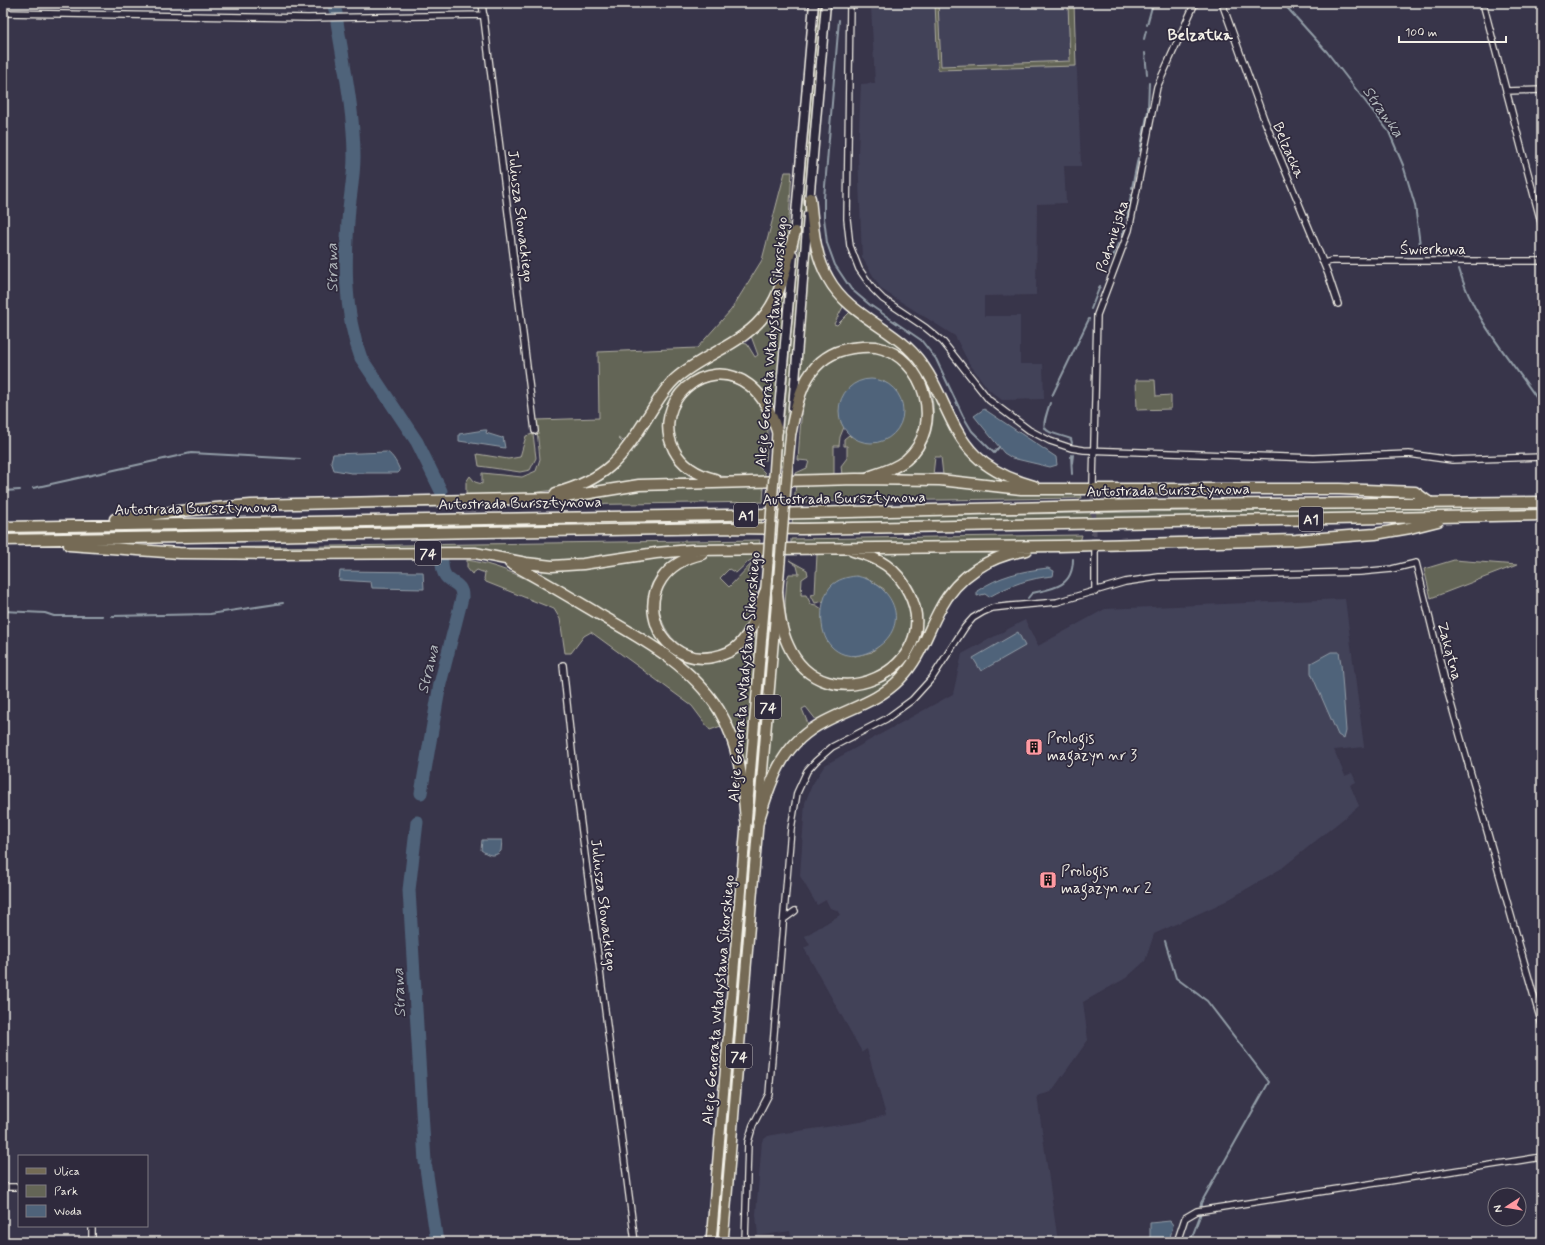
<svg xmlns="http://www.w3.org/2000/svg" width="1545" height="1245" viewBox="0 0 1545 1245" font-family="Mynerve,sans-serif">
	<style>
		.built { fill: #434259 }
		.green { fill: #646556; stroke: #acab9f }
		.water { fill: #4f637a; stroke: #919ca6 }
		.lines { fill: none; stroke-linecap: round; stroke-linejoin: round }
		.stream { stroke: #919ca6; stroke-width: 2 }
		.river { stroke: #4f637a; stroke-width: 13 }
		.minor-tunnel { stroke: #545162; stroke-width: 5.5; stroke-dasharray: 5.5 3; stroke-linecap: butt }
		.minor-casing { stroke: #f4f1e8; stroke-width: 8 }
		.secondary-casing { stroke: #f4f1e8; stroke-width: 11 }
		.primary-casing { stroke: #f4f1e8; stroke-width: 12 }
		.motorway-casing { stroke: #f4f1e8; stroke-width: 13 }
		.minor { stroke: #2f2a3d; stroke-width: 5.5 }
		.secondary { stroke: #2f2a3d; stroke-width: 8 }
		.primary { stroke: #746b55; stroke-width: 9 }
		.motorway { stroke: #746b55; stroke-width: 10 }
		.primary-bridge-casing { stroke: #f4f1e8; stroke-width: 12; stroke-linecap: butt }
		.primary-bridge { stroke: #746b55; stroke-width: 9 }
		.labels { text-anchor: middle; stroke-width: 3.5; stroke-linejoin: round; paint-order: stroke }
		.shield { fill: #2f2a3d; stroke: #b9b5b5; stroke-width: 1 }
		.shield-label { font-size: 14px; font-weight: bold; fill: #f4f1e8 }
		.street-label { font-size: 15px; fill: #f4f1e8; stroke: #2f2a3d }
		.poi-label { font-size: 15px; fill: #f4f1e8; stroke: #2f2a3d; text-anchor: start }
		.neighbourhood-label { font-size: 16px; font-weight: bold; fill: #f4f1e8; stroke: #2f2a3d }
		.water-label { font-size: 16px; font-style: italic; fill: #b2b8bc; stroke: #2f2a3d }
	</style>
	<rect width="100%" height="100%" fill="#38354a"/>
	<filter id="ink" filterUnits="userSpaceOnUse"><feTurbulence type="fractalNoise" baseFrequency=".025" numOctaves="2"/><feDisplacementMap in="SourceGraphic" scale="8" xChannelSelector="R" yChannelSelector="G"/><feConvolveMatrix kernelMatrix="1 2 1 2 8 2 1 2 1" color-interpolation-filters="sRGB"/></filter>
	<g filter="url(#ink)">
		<path class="built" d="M857,3H1074L1081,166H1064L1066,203L1037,204L1036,295L984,296V316H1020V364H1043L1044,399L1002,400L989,390L969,363L955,336L881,289L862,257L858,154L861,84L875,83L871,6L857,5Z
			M1345,599L1364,747L1334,750L1345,776L1352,773L1356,782L1350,785L1359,806L1282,868L1226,901L1154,934L1145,961L1126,978L1083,1002L1088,1040L1051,1092L1037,1096L1058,1242H792L790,1231L758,1236L756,1214L762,1141L768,1136L778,1134L861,1122L886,1115L867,1049L862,1052L804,948L810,945L805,936L840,915L837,910L830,908L826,900L817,905L800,876L805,803L812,785L825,765L953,694L962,654L1025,620L1038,646L1105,609Z"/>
		<path class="green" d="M819,3H822L783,466H780Z
			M935,3H938L941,66L1070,61L1068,3H1074L1076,66L938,70Z
			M785,172H792C788,225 790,286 748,326C734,340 710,345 697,359C689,367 681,378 674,387C658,406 643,425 627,443L618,438L625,445L604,468L562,489L531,493L466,495V482L470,476L475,482L482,484V473L522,477L536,471L540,459L536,420L599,418L598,352L697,348L731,310L762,260Z
			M811,234C818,269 821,279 843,307L834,324L837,325L850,312L897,344L916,362L954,430L1015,484L946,476L943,475L941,457H935L933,475L890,476C900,471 909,466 917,457C935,438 940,400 923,378C917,371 906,365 898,360C891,355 881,345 873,343C852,337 820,350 808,368C804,374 802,381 799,387Z
			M786,284L775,414C738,314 605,409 692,478L639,481L580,492C614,475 628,461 648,428C656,415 663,401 673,390C691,369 718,357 741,343L747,344L755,357L758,355L751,336L762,325Z
			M867,351C879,353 891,356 901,364C931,389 929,441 895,462C880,472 860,474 842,475L841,466L847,458V446H844V439L849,435L851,437L897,392L883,381L841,422L844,427L840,437L839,446H834V473L832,475H796V473L807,468L809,461L798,460C802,407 799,357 867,351Z
			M713,380C741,379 766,399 768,428C768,439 767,449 766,460L757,459L759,467L765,473V477C744,476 717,480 698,469C674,455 664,419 683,397C691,388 702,384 713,380Z
			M1136,380H1155L1156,396L1171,395V409L1137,410Z
			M533,434L536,458L530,470L520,472L479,466L477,454L508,459L520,457L526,436Z
			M938,483L1036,494H1081L1082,498L794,502L796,484Z
			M764,486L763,502L226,510L568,501L646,489Z
			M1542,505V511L792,523L793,518Z
			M762,519L761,523L3,536V531Z
			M1082,535L1080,542L791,545V539Z
			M760,540L759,546L549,562L450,548L231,551L193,548Z
			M1004,550L978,562L967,570L906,668L878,692L817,721L806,707L802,709L809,726C792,741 778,754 769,774L767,775L779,633C784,654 796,670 814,680C840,694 882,693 901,666C905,660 907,651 910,644C913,637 918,629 919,621C924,589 899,562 871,551Z
			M837,553C864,556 895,565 905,595C906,600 909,606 910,612C912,621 910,633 906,642C883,690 812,694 791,642C783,622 785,600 787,579L789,574H799L797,566L789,560L807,570L808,575L802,579L801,595H806L811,604L816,605L822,609L826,637L855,656L872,652L887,638L884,589L866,578L838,581L831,586L824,601L815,603L811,595L815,594L817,554Z
			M759,555L758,557L749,561L736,573L729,569L720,578L729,587L754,561L758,560L751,565L748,573L756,574C759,594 754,616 742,634C733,647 721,653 706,652C701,652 695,652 691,651C661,640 647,596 671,572C677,567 688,561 695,558C708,552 744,554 759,555Z
			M675,556C666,566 657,575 652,589C639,628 672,664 711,662L757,624L745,777L706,687L542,577V568Z
			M467,560C520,568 563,600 609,627C635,642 665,657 687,679C701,693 712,709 721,726L710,730L692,706L591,632L584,636L571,653H565L560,619L554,609L486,582L484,579L485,573L477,570L472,574L467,568Z
			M1454,560L1517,565L1431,598L1424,569Z"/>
		<path class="water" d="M839 411a32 32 0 1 1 64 0a32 32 0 1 1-64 0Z
			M984,409L1056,457L1057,465L1050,467L1012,458L1004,453L974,416Z
			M484,430H487L486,433L502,438L503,437L505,448L459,441V434Z
			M387,452C393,455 398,465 400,471L398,473H351L334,470L331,461L333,454Z
			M1048,568L1054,571L1053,576C1030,578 1010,585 989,597L985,594L977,596V591C999,576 1021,571 1048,568Z
			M340,571L423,572L424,589L372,588L371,582L339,580Z
			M856,576C886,581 910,615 885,641C871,655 847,663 831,646C818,633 819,599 831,586C838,579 847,577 856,576Z
			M1018,632L1025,646L981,671L973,658Z
			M1331,652H1339L1341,664L1346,731L1344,739L1338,735L1311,673V663Z
			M482,840H502L501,851C494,858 488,855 481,850Z
			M1170,1221L1173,1225L1169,1242H1150V1223Z"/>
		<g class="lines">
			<path class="stream" d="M1283,3L1327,52L1389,132L1403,165L1415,205L1421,253
				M839,20L824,198V218L827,243L835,265L851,289L870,305L921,340L936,359L963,416L972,431L994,453L999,447
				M1147,25L1153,3
				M1144,39L1146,31
				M1145,53L1147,74
				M1140,151L1148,111L1149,83
				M1132,188L1138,158
				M1127,218L1131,195
				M1122,236L1125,227
				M1113,256L1118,244
				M1459,269C1474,322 1513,361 1542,406
				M1091,309L1100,286
				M1052,396L1089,319
				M1050,403C1040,434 1041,429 1071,439L1072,443
				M1071,455L1072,474
				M1072,463L1073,455
				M33,488L191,453L300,459
				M3,491L20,490
				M1028,598L1032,593C1053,589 1073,587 1073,559
				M3,611L45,613L54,616H103
				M112,616L210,614L283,603
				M1165,941L1176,978L1207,1001L1269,1082L1201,1203L1200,1216L1190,1242"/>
			<path class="river" d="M333,3L336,13
				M337,22C344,66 354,112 354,157C354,174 351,191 349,208C345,258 343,311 361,358L417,442L441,491
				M421,793L440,684L462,598C463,577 442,588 442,562
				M417,822L409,890L425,1162
				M426,1168L437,1242"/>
			<path class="minor-tunnel" d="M1093,487L1094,547"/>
			<defs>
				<path id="minor" d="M482,3L535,431
					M850,3L847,219L850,246L859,269L873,289L883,299L926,328L943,342L989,400L1029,430L1050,441L1071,448L1084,450L1314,458L1409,454L1452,460L1542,457
					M1222,3L1264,119L1328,274L1338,304
					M1483,3L1542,226
					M3,13L308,18L484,15
					M1506,91L1542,90
					M1324,263L1331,261H1542
					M1093,483L1097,315L1129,230L1157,87L1195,3
					M1095,551V592
					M563,665L574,770L635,1242
					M784,919L795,911
					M3,1187H19
					M92,1242V1226
					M745,1242L748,1142L753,1125L769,1094L791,829L797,793L807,771L816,761L832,747L886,719L912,700L932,678L965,627L973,618L983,612L992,608L1010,606L1057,602L1125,582L1159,577L1360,572L1392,569L1416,563L1448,693L1542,1025
					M1177,1242L1185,1218L1197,1211L1542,1157"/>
				<path id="secondary" d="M809,203L826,3
					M794,237L814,3
					M793,408L808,215
					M777,431L793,255"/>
				<path id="primary" d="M776,448L777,431
					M787,473L791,431
					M711,1242L768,562
					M723,1242L780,562"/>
				<path id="motorway" d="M810,198C813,225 814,254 828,278C846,311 880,323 907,347C941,378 945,425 975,455C991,471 1012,480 1034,486
					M791,431C798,393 808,355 852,348C860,347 869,346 876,347C926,357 945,427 906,460C896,468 884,472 871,476
					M715,479C698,475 683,467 674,450C650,403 706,352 749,385C764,396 771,414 777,431
					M556,493C607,479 621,459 648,416C656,404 664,389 675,379C703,354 745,344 767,312C784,289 787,259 795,232
					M115,519L180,511L251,505L559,498L639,485L856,479L940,480L1021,489H1340L1415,492L1430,503
					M3,527L726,515L1138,505L1542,502
					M3,540L730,528L802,529L1542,515
					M69,545L179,553L278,554L475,553L526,563L552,566L583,564L656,553L691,550L1059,546L1296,540L1375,534L1410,528L1438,521
					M702,554C623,572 650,668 713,657C723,655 734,651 740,644C754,629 758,610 765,592
					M510,563C540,579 568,596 597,613C642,639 690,664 719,710C739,743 743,784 746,821
					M777,592C779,610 780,628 788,645C824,727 947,668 909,593C897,568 879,558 853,551
					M758,822C772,779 781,744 824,722C850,708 879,701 900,679C920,659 927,633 940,609C958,575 990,556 1027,550"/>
			</defs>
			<use href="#minor" class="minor-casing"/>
			<use href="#secondary" class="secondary-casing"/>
			<use href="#primary" class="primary-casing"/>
			<use href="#motorway" class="motorway-casing"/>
			<use href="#minor" class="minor"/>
			<use href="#secondary" class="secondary"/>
			<use href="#primary" class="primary"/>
			<use href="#motorway" class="motorway"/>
			<defs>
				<path id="primary-bridge" d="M768,562L776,448
					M780,562L787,473"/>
			</defs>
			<use href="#primary-bridge" class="primary-bridge-casing"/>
			<use href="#primary-bridge" class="primary-bridge"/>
		</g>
	</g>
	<defs>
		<symbol id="building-square" viewBox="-11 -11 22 22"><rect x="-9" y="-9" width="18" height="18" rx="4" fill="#ff9aa2" stroke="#2f2a3d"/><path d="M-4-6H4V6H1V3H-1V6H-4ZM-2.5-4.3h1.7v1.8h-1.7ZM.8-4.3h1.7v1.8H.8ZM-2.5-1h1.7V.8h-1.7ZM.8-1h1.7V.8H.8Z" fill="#111"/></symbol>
	</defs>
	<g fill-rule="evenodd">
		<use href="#building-square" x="1024" y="737" width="20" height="20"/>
		<use href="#building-square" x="1038" y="870" width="20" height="20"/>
	</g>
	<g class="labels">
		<g class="shield">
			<rect x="734" y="503" width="24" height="24" rx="3"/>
			<rect x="1299" y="507" width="24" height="24" rx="3"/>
			<rect x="415" y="541" width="26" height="24" rx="3"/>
			<rect x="755" y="695" width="26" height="24" rx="3"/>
			<rect x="726" y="1044" width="26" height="24" rx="3"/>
		</g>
		<g class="shield-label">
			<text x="746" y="520">A1</text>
			<text x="1311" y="524">A1</text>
			<text x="428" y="558">74</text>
			<text x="768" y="712">74</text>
			<text x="739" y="1061">74</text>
		</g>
		<g class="street-label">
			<text transform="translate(1289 150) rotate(67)" y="5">Belzacka</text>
			<text transform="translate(521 216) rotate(83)" y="5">Juliusza Słowackiego</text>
			<text transform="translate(1112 236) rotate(-72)" y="5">Podmiejska</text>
			<text x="1433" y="254">Świerkowa</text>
			<text transform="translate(771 342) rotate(-85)" y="5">Aleje Generała Władysława Sikorskiego</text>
			<text transform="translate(1168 490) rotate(-1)" y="5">Autostrada Bursztynowa</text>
			<text transform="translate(844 498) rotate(-1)" y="5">Autostrada Bursztynowa</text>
			<text transform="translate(520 503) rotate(-1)" y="5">Autostrada Bursztynowa</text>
			<text transform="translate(196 508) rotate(-1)" y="5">Autostrada Bursztynowa</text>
			<text transform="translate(1450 651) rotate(75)" y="5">Zakątna</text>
			<text transform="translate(744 677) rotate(-85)" y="5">Aleje Generała Władysława Sikorskiego</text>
			<text transform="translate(604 905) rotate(83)" y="5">Juliusza Słowackiego</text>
			<text transform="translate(718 1000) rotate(-85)" y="5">Aleje Generała Władysława Sikorskiego</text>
		</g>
		<g class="poi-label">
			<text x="1047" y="743">Prologis<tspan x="1047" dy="17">magazyn nr 3</tspan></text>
			<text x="1061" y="876">Prologis<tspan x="1061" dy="17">magazyn nr 2</tspan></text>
		</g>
		<g class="neighbourhood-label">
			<text x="1200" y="40">Belzatka</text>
		</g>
		<g class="water-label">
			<text transform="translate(1384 111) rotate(55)" y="6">Strawka</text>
			<text transform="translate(331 268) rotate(-91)" y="6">Strawa</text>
			<text transform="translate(427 669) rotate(-77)" y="6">Strawa</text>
			<text transform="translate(398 993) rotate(-93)" y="6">Strawa</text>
		</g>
	</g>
	<rect width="1545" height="1245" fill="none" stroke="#2f2a3d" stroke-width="16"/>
	<rect x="8" y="8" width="1529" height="1229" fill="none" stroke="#f4f1e8" stroke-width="1.5" filter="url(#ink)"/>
	<rect x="18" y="1155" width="130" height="72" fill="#2f2a3d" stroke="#7e7a81"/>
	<rect x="26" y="1168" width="20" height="6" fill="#746b55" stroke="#7e7a81"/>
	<text x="54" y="1175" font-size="12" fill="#f4f1e8">Ulica</text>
	<rect x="26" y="1185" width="20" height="12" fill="#646556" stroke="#7e7a81"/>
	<text x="54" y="1195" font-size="12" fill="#f4f1e8">Park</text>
	<rect x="26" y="1205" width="20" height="12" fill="#4f637a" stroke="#7e7a81"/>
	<text x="54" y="1215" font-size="12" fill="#f4f1e8">Woda</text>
	<g transform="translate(1507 1207) rotate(258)"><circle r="19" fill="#2f2a3d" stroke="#7e7a81"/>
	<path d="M0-3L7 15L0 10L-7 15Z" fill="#ff9aa2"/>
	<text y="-6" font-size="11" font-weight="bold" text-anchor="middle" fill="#f4f1e8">N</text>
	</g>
	<path d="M1399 36v6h107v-6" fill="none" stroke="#f4f1e8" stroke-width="2"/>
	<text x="1405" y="36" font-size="12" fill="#f4f1e8" stroke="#2f2a3d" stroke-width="3" paint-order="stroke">100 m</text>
</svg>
